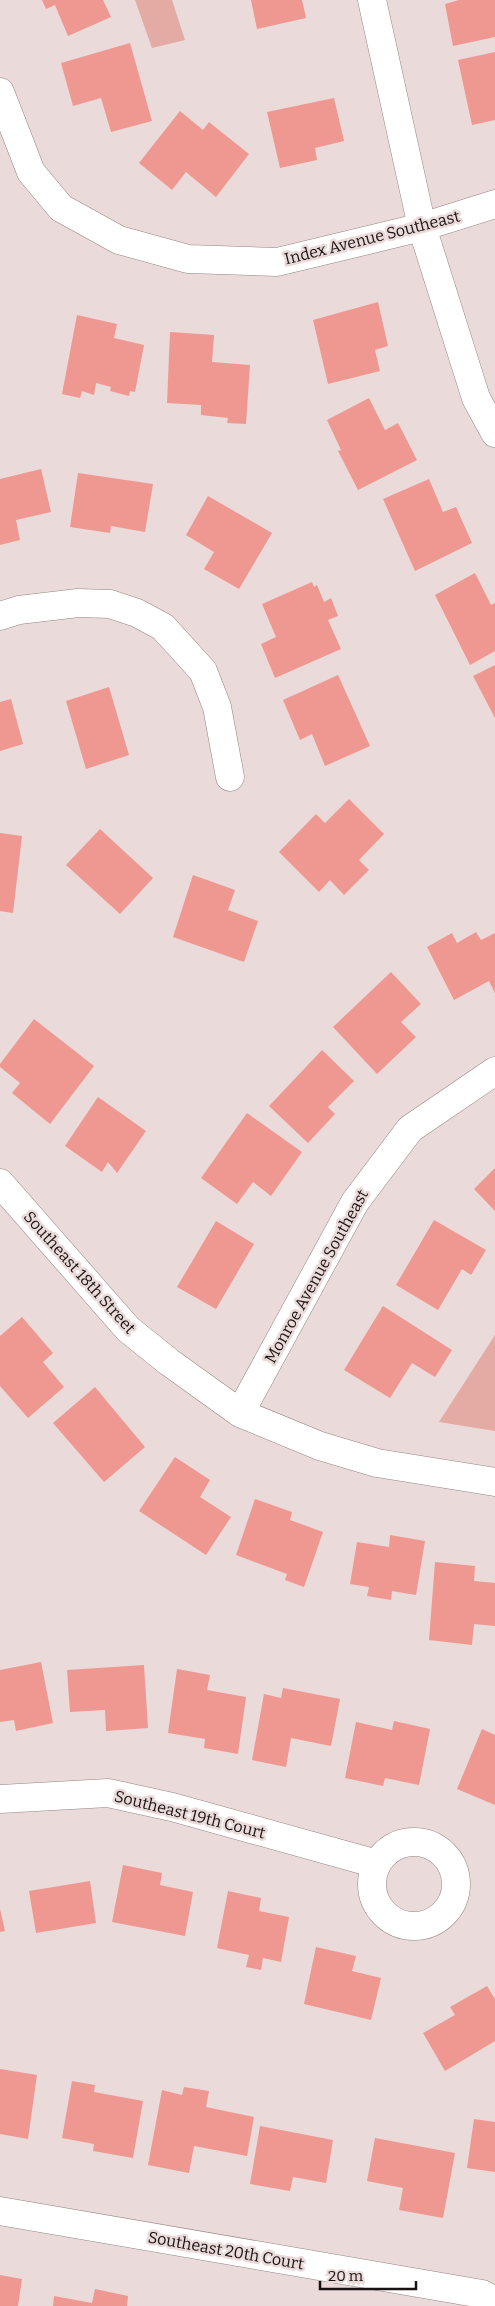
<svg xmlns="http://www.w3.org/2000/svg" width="495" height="2306" viewBox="0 0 495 2306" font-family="Bitter,serif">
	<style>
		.green { fill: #e4aaa4 }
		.building { fill: #ef9891 }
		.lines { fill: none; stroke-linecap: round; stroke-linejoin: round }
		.minor-casing { stroke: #948684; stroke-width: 29 }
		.minor { stroke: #fff; stroke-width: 28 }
		.labels { text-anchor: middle; stroke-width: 5; stroke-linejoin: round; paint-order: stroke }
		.street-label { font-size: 16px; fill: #181312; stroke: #eadad9 }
	</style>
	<rect width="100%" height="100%" fill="#eadad9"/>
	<path class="green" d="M135,0H172L185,40L152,48Z
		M495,1335V1431L439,1422Z"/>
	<path class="building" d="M42,0H103L111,17L68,36L55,5L46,9Z
		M251,0H302L306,18L257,29Z
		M495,0V37L453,46L445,4L459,0Z
		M130,43L152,121L111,132L101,98L73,106L61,63Z
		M495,52V120L472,125L458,60Z
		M334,98L344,141L315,148L317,160L280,168L267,112Z
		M180,111L203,130L209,122L249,154L216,197L186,172L172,190L139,163Z
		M378,302L388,346L375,350L380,371L328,384L313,320Z
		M77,315L117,324L114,338L144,345L135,392L130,391L129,396L110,391L111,387L96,383L94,395L82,391L80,398L62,394Z
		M170,332L214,335L212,362L250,365L246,424L227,423L228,418L201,415V405L167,403Z
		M369,398L385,430L398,423L417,460L358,490L338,451L341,450L327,420Z
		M41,469L51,512L16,520L20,540L0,545V479Z
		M78,473L153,484L145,532L111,526L110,533L70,527Z
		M429,479L443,512L456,507L472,543L415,571L383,499Z
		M208,496L272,533L239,589L204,569L214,552L186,535Z
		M475,573L491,605L495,603V651L470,665L435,595Z
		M312,582L314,587L317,585L324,602L331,598L338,616L328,620L341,649L275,678L261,644L276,637L262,604Z
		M495,665V718L473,676Z
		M338,675L370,746L325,766L312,734L300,740L283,700Z
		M109,687L129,755L86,769L66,701Z
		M11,699L23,744L0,751V702Z
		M349,799L384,834L359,860L369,870L344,895L330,880L319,892L279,852L316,814L325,823Z
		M100,829L153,878L120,914L66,865Z
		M0,833L22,836L13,913L0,911Z
		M193,875L235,890L228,910L258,921L244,962L173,937Z
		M476,932L481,940L495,933V993L489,981L454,1000L427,947L452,933L457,943Z
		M391,972L421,1004L401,1022L416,1037L377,1074L333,1027Z
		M34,1019L94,1066L50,1124L12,1093L20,1083L0,1067V1064Z
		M322,1050L354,1081L328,1107L335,1114L308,1143L269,1106Z
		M98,1097L146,1131L117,1173L108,1162L102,1172L65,1146Z
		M247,1113L302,1152L271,1196L253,1182L237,1204L201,1178Z
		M495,1168V1211L474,1189Z
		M434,1220L486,1250L471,1275L462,1269L438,1310L396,1285Z
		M216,1221L254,1244L216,1309L177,1287Z
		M383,1306L452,1350L435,1377L412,1363L390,1398L344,1370Z
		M22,1317L53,1353L43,1362L64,1387L28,1418L0,1386V1336Z
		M95,1387L145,1447L104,1482L53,1423Z
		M175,1457L210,1480L200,1497L231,1517L206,1555L139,1511Z
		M255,1499L292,1512L290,1520L323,1532L304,1587L285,1580L287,1574L236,1555Z
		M390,1535L425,1541L416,1595L392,1591L391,1600L367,1596L369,1587L350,1584L357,1542L389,1547Z
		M435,1562L475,1566L474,1581L495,1583V1626L474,1624L472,1645L429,1640Z
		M41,1662L53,1723L16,1731L14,1720L0,1722V1670Z
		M144,1665L148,1728L106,1731L105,1710L70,1712L67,1670Z
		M177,1669L210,1675L207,1690L246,1697L238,1754L204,1748L205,1739L168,1733Z
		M283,1688L340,1699L331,1746L291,1738L286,1767L252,1760L264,1694L281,1698Z
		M394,1721L430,1729L419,1785L385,1778L383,1786L345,1778L356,1722L392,1730Z
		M482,1729L495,1735V1805L457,1789Z
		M123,1865L162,1873L160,1885L193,1892L185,1936L112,1922Z
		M90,1881L96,1923L36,1933L29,1891Z
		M228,1891L261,1898L259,1911L289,1917L281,1962L263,1958L261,1970L246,1967L249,1955L217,1948Z
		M0,1909L5,1931L0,1932Z
		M316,1947L356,1956L352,1971L381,1978L371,2020L304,2004Z
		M487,1986L495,1999V2041L445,2071L423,2033L455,2015L450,2007Z
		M0,2069L37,2075L28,2139L0,2134Z
		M72,2081L95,2085L94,2092L143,2101L133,2158L93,2151L94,2144L62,2138Z
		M184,2087L209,2091L206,2107L254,2117L247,2156L194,2146L189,2173L148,2165L162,2090L182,2095Z
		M474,2119L495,2122V2172L467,2168Z
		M260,2126L333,2140L326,2183L293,2177L290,2191L250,2184Z
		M375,2138L455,2153L443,2218L399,2210L403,2188L367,2181Z
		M0,2275L22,2279L18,2306H0Z
		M95,2289L128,2296L127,2306H53L54,2296L92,2303Z"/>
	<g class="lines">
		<defs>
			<path id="minor" d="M372,0L422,227L476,398L495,433
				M0,92L31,172L61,208L119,240L188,259L277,262L422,227L495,204
				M0,616L19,610L78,603L110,604L137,613L163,627L203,671L217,707L230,777
				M0,1183L128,1329L169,1362L240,1413L320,1446L377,1463L495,1482
				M240,1413L355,1202L410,1129L495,1071
				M0,1799L108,1793L172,1807L377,1864
				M372 1884a42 42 0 1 1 84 0a42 42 0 1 1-84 0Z
				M0,2211L482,2294L495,2301"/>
		</defs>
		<use href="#minor" class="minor-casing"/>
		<use href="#minor" class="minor"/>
	</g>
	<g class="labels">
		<g class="street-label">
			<text transform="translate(372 237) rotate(-14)" y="6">Index Avenue Southeast</text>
			<text transform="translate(80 1272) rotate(48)" y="6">Southeast 18th Street</text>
			<text transform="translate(316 1276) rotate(-61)" y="6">Monroe Avenue Southeast</text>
			<text transform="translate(190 1814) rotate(14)" y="6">Southeast 19th Court</text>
			<text transform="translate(226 2250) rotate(10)" y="6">Southeast 20th Court</text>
		</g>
	</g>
	<path d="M320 2281v8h96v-8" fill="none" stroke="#181312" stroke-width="2.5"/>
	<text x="328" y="2281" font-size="15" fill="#181312" stroke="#eadad9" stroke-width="4" paint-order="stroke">20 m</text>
</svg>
